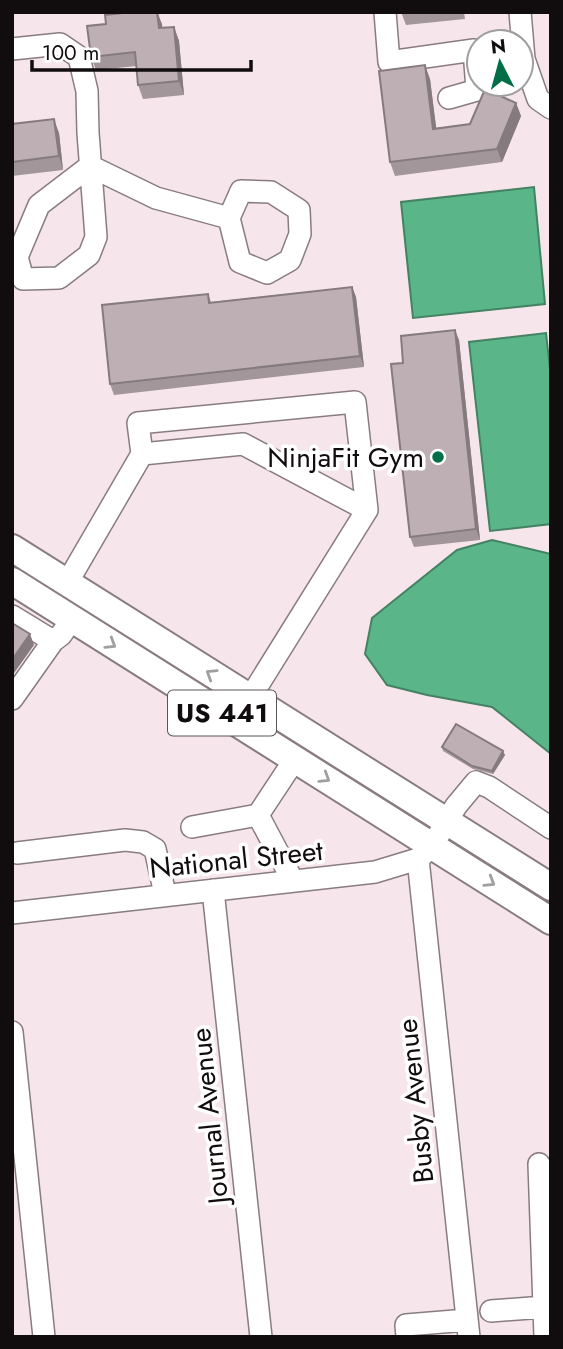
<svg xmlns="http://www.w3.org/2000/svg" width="563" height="1349" viewBox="0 0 563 1349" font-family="Jost,sans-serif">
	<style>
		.water { fill: #5ab588; stroke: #448263; stroke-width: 2 }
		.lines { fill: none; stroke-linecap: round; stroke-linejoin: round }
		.minor-casing { stroke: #897c80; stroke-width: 24 }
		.major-casing { stroke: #897c80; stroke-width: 30 }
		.minor { stroke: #fff; stroke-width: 21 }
		.major { stroke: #fff; stroke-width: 26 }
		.wall { fill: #a3969b }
		.shaded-wall { fill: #857a7e }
		.building { fill: #beafb4; stroke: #857a7e; stroke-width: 2 }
		.oneway { stroke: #a09e9f }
		.poi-dot { fill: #006f47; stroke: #fff; stroke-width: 2.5 }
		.labels { text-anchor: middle; stroke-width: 7; stroke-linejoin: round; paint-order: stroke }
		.shield { fill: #fff; stroke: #585556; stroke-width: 2 }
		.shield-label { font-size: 26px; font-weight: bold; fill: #110c0e }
		.poi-label { font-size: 28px; fill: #110c0e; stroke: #fff; text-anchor: end }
		.street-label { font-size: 28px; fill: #110c0e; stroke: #fff }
	</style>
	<rect width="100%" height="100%" fill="#f6e6eb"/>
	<path class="water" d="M534,187L545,304L413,318L401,202Z
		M546,333L551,378V524L490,531L469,342Z
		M492,540L551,554V754L492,707L427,695L387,685L365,654L372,618L457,550Z"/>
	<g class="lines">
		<defs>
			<path id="minor" d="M385,12L389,62L474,50L477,90L502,84
				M520,12L524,59L538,99L551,108
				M12,49L60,44L79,57L87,91L88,133L96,237L89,255L59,278L23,279L17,257L39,205L90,166
				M449,98L477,90
				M90,166L156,198L229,218L241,191L271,192L299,210L300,234L290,260L267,273L240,262L229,218
				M142,454L243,444L367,510
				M67,583L142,454L138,423L355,402L367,510L250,698
				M12,616L53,641
				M12,699L53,641L61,635L72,619
				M192,827L258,815
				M17,853L125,840L143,842L155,849L165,894
				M418,859L469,1337
				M293,881L258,815L295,759
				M213,890L261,1337
				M12,913L375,872L418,859L432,846L456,806L476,782L489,787L551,828
				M12,1032L44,1337
				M539,1164L544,1307
				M491,1311L544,1307L545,1337
				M407,1337L406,1325L467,1320"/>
			<path id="major" d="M12,548L551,887
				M12,581L551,921"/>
		</defs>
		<use href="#minor" class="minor-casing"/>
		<use href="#major" class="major-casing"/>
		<use href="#minor" class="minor"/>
		<use href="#major" class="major"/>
	</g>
	<path class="wall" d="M131,12H158L162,28L174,27L179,41L184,95L143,99L138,85L137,66L96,70L91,57L106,24Z
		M401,12H464L465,19L406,25Z
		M430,79L436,128L470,124L516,103L521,116L502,162L395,176L390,162Z
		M12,124L59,133L63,170L12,176Z
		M352,287L356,297L364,367L114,395L110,384L208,294L211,302Z
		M459,340L480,540L414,547L410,537L403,363Z
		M442,747L505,755L493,774L473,769L443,751Z"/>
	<path class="shaded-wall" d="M157,12L162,24L164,42L159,28Z
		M174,27L179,41L184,95L179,81Z
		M425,65L430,79L438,142L433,129Z
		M516,103L521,116L502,162L497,149Z
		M54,119L59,133L63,170L59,156Z
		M352,287L356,297L364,367L360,356Z
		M455,330L459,340L480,540L476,529Z
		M30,634L34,645L12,676V660Z
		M503,751L505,755L493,774L492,771Z"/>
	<path class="building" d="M131,12H157L159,28L174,27L179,81L138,85L135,52L91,57L87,26L106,24L105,15Z
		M425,65L433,129L470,124L485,89L516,103L497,149L390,162L379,71Z
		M54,119L59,156L12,162V124Z
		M352,287L360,356L110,384L102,305L208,294L209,303Z
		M455,330L476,529L410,537L391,364L403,363L401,336Z
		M12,623L30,634L12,660Z
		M456,724L503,751L492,771L472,766L442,747Z"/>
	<defs><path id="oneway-chevron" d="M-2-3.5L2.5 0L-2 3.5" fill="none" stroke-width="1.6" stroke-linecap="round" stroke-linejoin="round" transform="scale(1.75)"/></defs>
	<g class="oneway">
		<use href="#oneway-chevron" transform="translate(111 644) rotate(32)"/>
		<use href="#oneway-chevron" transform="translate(211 674) rotate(-148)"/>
		<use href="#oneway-chevron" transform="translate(325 778) rotate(32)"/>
		<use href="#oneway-chevron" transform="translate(490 882) rotate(32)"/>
	</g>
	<circle class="poi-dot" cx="438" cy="457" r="7"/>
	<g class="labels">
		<rect class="shield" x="168" y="690.5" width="108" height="45" rx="5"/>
		<g class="shield-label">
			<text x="222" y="722">US 441</text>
		</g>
		<g class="poi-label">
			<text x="424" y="467">NinjaFit Gym</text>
		</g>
		<g class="street-label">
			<text transform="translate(236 859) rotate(-6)" y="10">National Street</text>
			<text transform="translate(415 1101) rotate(-96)" y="10">Busby Avenue</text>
			<text transform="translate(209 1116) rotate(-96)" y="10">Journal Avenue</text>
		</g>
	</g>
	<rect width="563" height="1349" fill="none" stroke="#110c0e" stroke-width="28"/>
	<g transform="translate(500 63) rotate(354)"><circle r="33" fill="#ffffff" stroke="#a09e9f" stroke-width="2"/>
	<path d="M0-5L12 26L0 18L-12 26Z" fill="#006f47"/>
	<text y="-10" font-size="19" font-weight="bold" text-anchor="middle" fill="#110c0e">N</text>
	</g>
	<path d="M32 60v10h219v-10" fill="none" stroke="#110c0e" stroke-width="3.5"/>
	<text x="42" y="60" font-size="21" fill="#110c0e" stroke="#ffffff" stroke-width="5" paint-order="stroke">100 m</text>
</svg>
